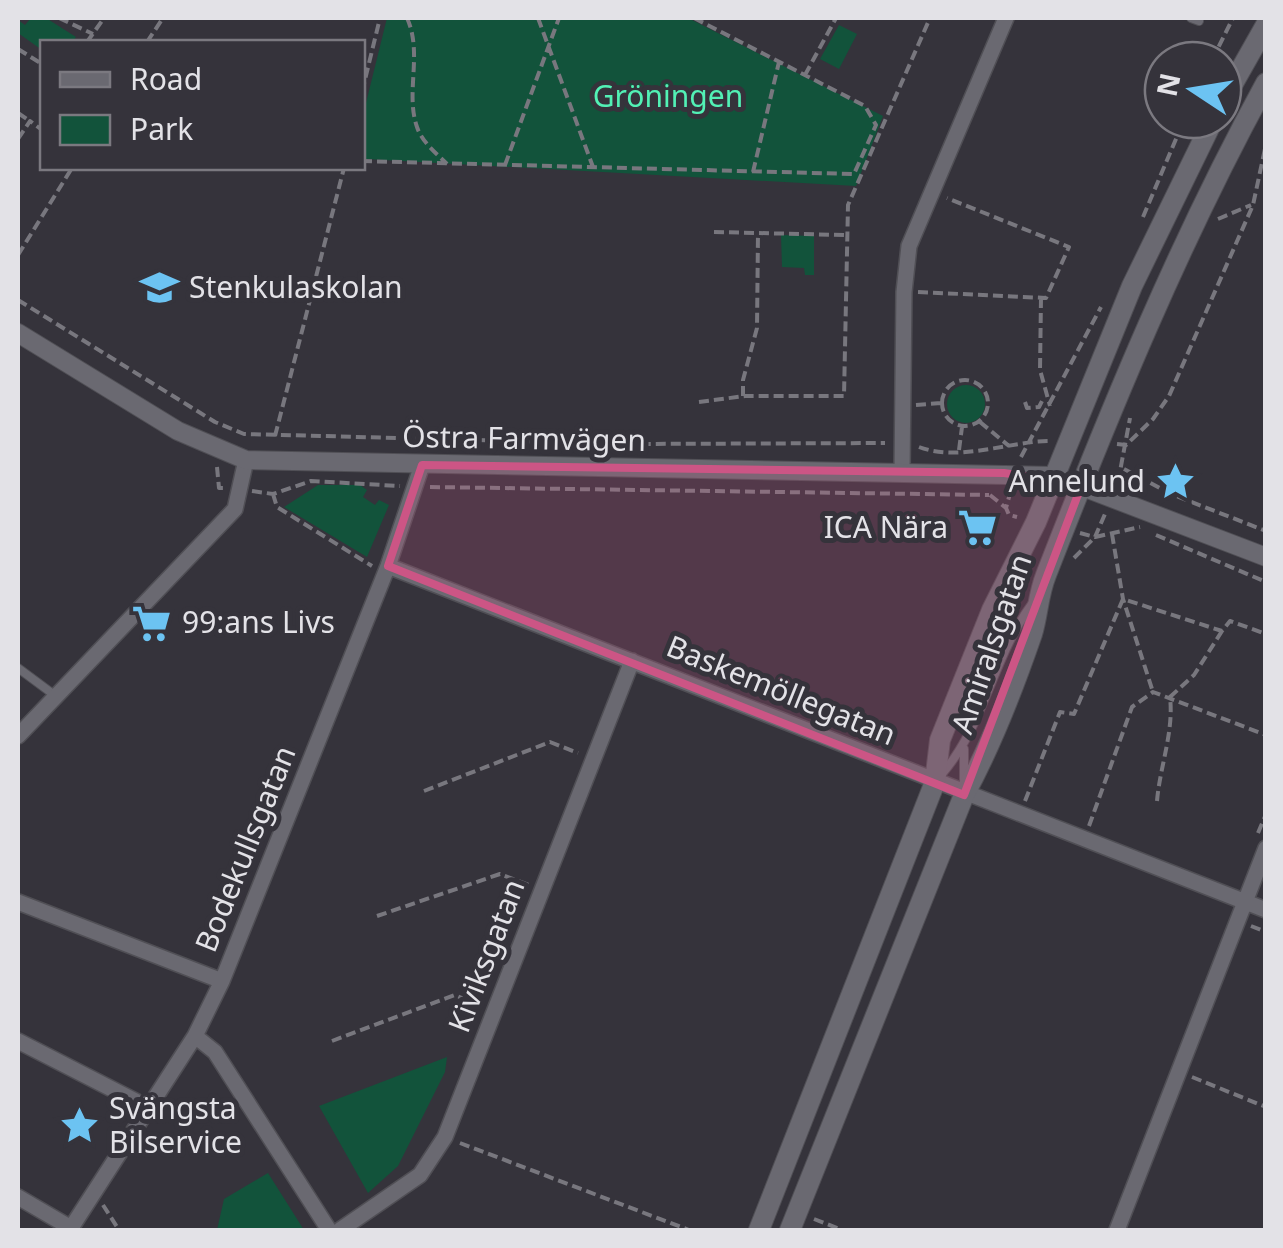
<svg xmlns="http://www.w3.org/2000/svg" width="1283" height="1248" viewBox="0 0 1283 1248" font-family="'Noto Sans',sans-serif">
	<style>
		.green { fill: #12533b }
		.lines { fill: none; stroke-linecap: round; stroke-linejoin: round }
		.service-casing { stroke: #504f55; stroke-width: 10 }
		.minor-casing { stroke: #504f55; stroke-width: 18 }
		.tertiary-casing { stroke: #504f55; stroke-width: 20 }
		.secondary-casing { stroke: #504f55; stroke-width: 22 }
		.path { stroke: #78777e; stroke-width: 4; stroke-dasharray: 10 5; stroke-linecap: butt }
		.service { stroke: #6a6971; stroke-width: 8 }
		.minor { stroke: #6a6971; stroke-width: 15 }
		.tertiary { stroke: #6a6971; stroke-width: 18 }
		.secondary { stroke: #6a6971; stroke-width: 20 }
		.marked { fill: #cc5585; fill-opacity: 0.2; stroke: #cc5585; stroke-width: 8; stroke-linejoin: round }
		.labels { text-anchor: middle; stroke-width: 10; stroke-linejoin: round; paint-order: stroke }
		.park-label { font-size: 30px; fill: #52f1b5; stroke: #35333b }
		.poi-label { font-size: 30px; fill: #e3e2e7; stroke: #35333b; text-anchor: start }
		.street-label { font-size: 30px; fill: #e3e2e7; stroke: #35333b }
	</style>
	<rect width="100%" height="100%" fill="#35333b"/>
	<path class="green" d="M31,18H46L76,37L72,42H42V50L18,33V20L25,25Z
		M387,18H688L883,116L856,186L366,159L363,115Z
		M839,25L857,34L839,69L820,59Z
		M781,235L814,236V275H805L804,268L782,267Z
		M947 404a19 19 0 1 1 38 0a19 19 0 1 1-38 0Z
		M318,485H360L367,490L363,497L375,505L379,500L389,505L367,557L284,507Z
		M447,1057L445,1072L398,1166L368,1193L319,1106Z
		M268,1173L304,1230H217L224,1199Z"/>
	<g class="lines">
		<defs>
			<path id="service" d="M1191,18L1199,21
				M1006,599L1007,635
				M18,668L53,694
				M964,749V780
				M941,775C985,725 992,658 1032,604"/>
			<path id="minor" d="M902,472L904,292L909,246L1006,18
				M388,566L1266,910
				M18,736L235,509L246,460
				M18,902L222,981
				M195,1036L215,1052L329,1230
				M18,1041L149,1108
				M18,1197L71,1228L195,1036L222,981L388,566L422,465
				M340,1230L420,1175L445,1137L632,661
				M1117,1230L1266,848"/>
			<path id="tertiary" d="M18,333L178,431L246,460L1054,476L1266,557"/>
			<path id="secondary" d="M1223,101L1266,25
				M759,1230L935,782L940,740L992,610L1036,522L1132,286L1213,120
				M790,1230L964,795C992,744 1013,689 1032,634C1038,614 1038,595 1046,575C1111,408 1180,240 1266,83"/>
		</defs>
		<use href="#service" class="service-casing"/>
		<use href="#minor" class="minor-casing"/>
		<use href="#tertiary" class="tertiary-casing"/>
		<use href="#secondary" class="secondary-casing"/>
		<path class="path" d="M59,18L93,34
			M407,18C423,53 405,93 417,127C422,142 436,153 447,164
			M538,18L593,167
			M87,42L104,18
			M147,42L163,18
			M18,49L42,64
			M1212,60L1233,18
			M805,75L836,18
			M362,92L380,18
			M18,113L30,121
			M18,139L30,121L42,130
			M362,161L854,174L876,125L865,106L694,18
			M505,165L559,18
			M753,172L779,62
			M1143,217L1184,120
			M1218,219L1251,205
			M714,232L844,235
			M18,255L72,168
			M918,292L1046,298L1069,247L947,198
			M1041,298L1040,370L1050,406
			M18,300L215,422L244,434L632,444L885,443
			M942 403a23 23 0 1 1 46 0a23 23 0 1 1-46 0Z
			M743,396V380L757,328L758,233
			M699,402L745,396H844L848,205L930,18
			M1025,402L1027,408L1039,407L1044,397
			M916,405L942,403
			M980,422L1009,446
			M275,436L344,168
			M1117,444L1126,445L1153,419L1169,396L1253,205L1266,144
			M919,447C959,462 1007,442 1048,441
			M959,450L962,427
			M1021,457L1101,307
			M217,467L219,488H223
			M1124,469L1171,494L1266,531
			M1118,482L1130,418
			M430,487L989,495
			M1011,490L1006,508L1009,515L1017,517
			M252,491L273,494L311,481L400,486
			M273,494L277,507L372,566
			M990,495L1006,508
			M1080,533L1095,537L1105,514
			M1112,534L1123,599L1153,692
			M1156,535L1266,582
			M1074,558L1095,537L1140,527
			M424,791L550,742L578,753
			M1025,801L1060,712L1074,714L1123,599L1222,631L1230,621L1266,634
			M1157,801C1160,766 1174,732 1170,697L1194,675L1222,631
			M1089,826L1132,707L1153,692L1266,735
			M1258,833L1266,814
			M377,916L500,874L529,885
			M1251,926L1266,932
			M332,1041L455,995L482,1007
			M1192,1077L1266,1107
			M460,1143L689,1230
			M103,1205L119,1230
			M814,1219L842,1230"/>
		<use href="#service" class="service"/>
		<use href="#minor" class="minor"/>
		<use href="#tertiary" class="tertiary"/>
		<use href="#secondary" class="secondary"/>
	</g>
	<path class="marked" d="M422,465L1004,473L1082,484L964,795L388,566Z"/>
	<defs>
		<symbol id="school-bare" viewBox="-9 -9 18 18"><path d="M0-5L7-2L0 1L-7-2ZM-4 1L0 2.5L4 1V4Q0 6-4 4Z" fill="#6cc3f2" stroke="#35333b" stroke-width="2.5" paint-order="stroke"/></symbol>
		<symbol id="sight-bare" viewBox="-9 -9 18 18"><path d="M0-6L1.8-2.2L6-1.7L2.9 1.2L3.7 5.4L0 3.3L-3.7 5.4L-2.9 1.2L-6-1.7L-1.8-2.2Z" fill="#6cc3f2" stroke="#35333b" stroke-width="2.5" paint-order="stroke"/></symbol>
		<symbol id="supermarket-bare" viewBox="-9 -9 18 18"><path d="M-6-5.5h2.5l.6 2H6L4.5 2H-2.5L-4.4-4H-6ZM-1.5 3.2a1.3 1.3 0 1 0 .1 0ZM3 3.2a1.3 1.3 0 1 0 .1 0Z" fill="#6cc3f2" stroke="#35333b" stroke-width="2.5" paint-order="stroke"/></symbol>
	</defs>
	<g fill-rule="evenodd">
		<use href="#school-bare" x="132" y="260" width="55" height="55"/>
		<use href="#sight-bare" x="1148" y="454" width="55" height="55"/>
		<use href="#supermarket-bare" x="950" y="500" width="55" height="55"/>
		<use href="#supermarket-bare" x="124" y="596" width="55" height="55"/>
		<use href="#sight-bare" x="52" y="1098" width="55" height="55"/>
	</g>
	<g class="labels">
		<g class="park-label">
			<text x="668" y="107">Gröningen</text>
		</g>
		<g class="poi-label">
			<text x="189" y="298">Stenkulaskolan</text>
			<text x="1145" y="492" text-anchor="end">Annelund</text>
			<text x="948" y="538" text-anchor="end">ICA Nära</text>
			<text x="182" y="633">99:ans Livs</text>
			<text x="109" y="1119">Svängsta<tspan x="109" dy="34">Bilservice</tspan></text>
		</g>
		<g class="street-label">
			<text transform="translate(524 439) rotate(1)" y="10">Östra Farmvägen</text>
			<text transform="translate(992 644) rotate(-71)" y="10">Amiralsgatan</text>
			<text transform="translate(781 691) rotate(22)" y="10">Baskemöllegatan</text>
			<text transform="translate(246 849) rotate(-68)" y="10">Bodekullsgatan</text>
			<text transform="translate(487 956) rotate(-69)" y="10">Kiviksgatan</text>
		</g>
	</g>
	<rect width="1283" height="1248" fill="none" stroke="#e3e2e7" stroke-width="40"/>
	<rect x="40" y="40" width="325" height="130" fill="#35333b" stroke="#7b7980" stroke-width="2.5"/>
	<rect x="60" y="72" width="50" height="15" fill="#6a6971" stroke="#7b7980" stroke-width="2.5"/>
	<text x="130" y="90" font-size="30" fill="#e3e2e7">Road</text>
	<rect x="60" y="115" width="50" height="30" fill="#12533b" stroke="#7b7980" stroke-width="2.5"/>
	<text x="130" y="140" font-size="30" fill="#e3e2e7">Park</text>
	<g transform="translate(1193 90) rotate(282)"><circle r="48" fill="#35333b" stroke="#7b7980" stroke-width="2.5"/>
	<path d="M0-8L18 38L0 25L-18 38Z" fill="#6cc3f2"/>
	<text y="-15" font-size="28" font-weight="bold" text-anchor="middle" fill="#e3e2e7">N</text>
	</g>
</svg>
